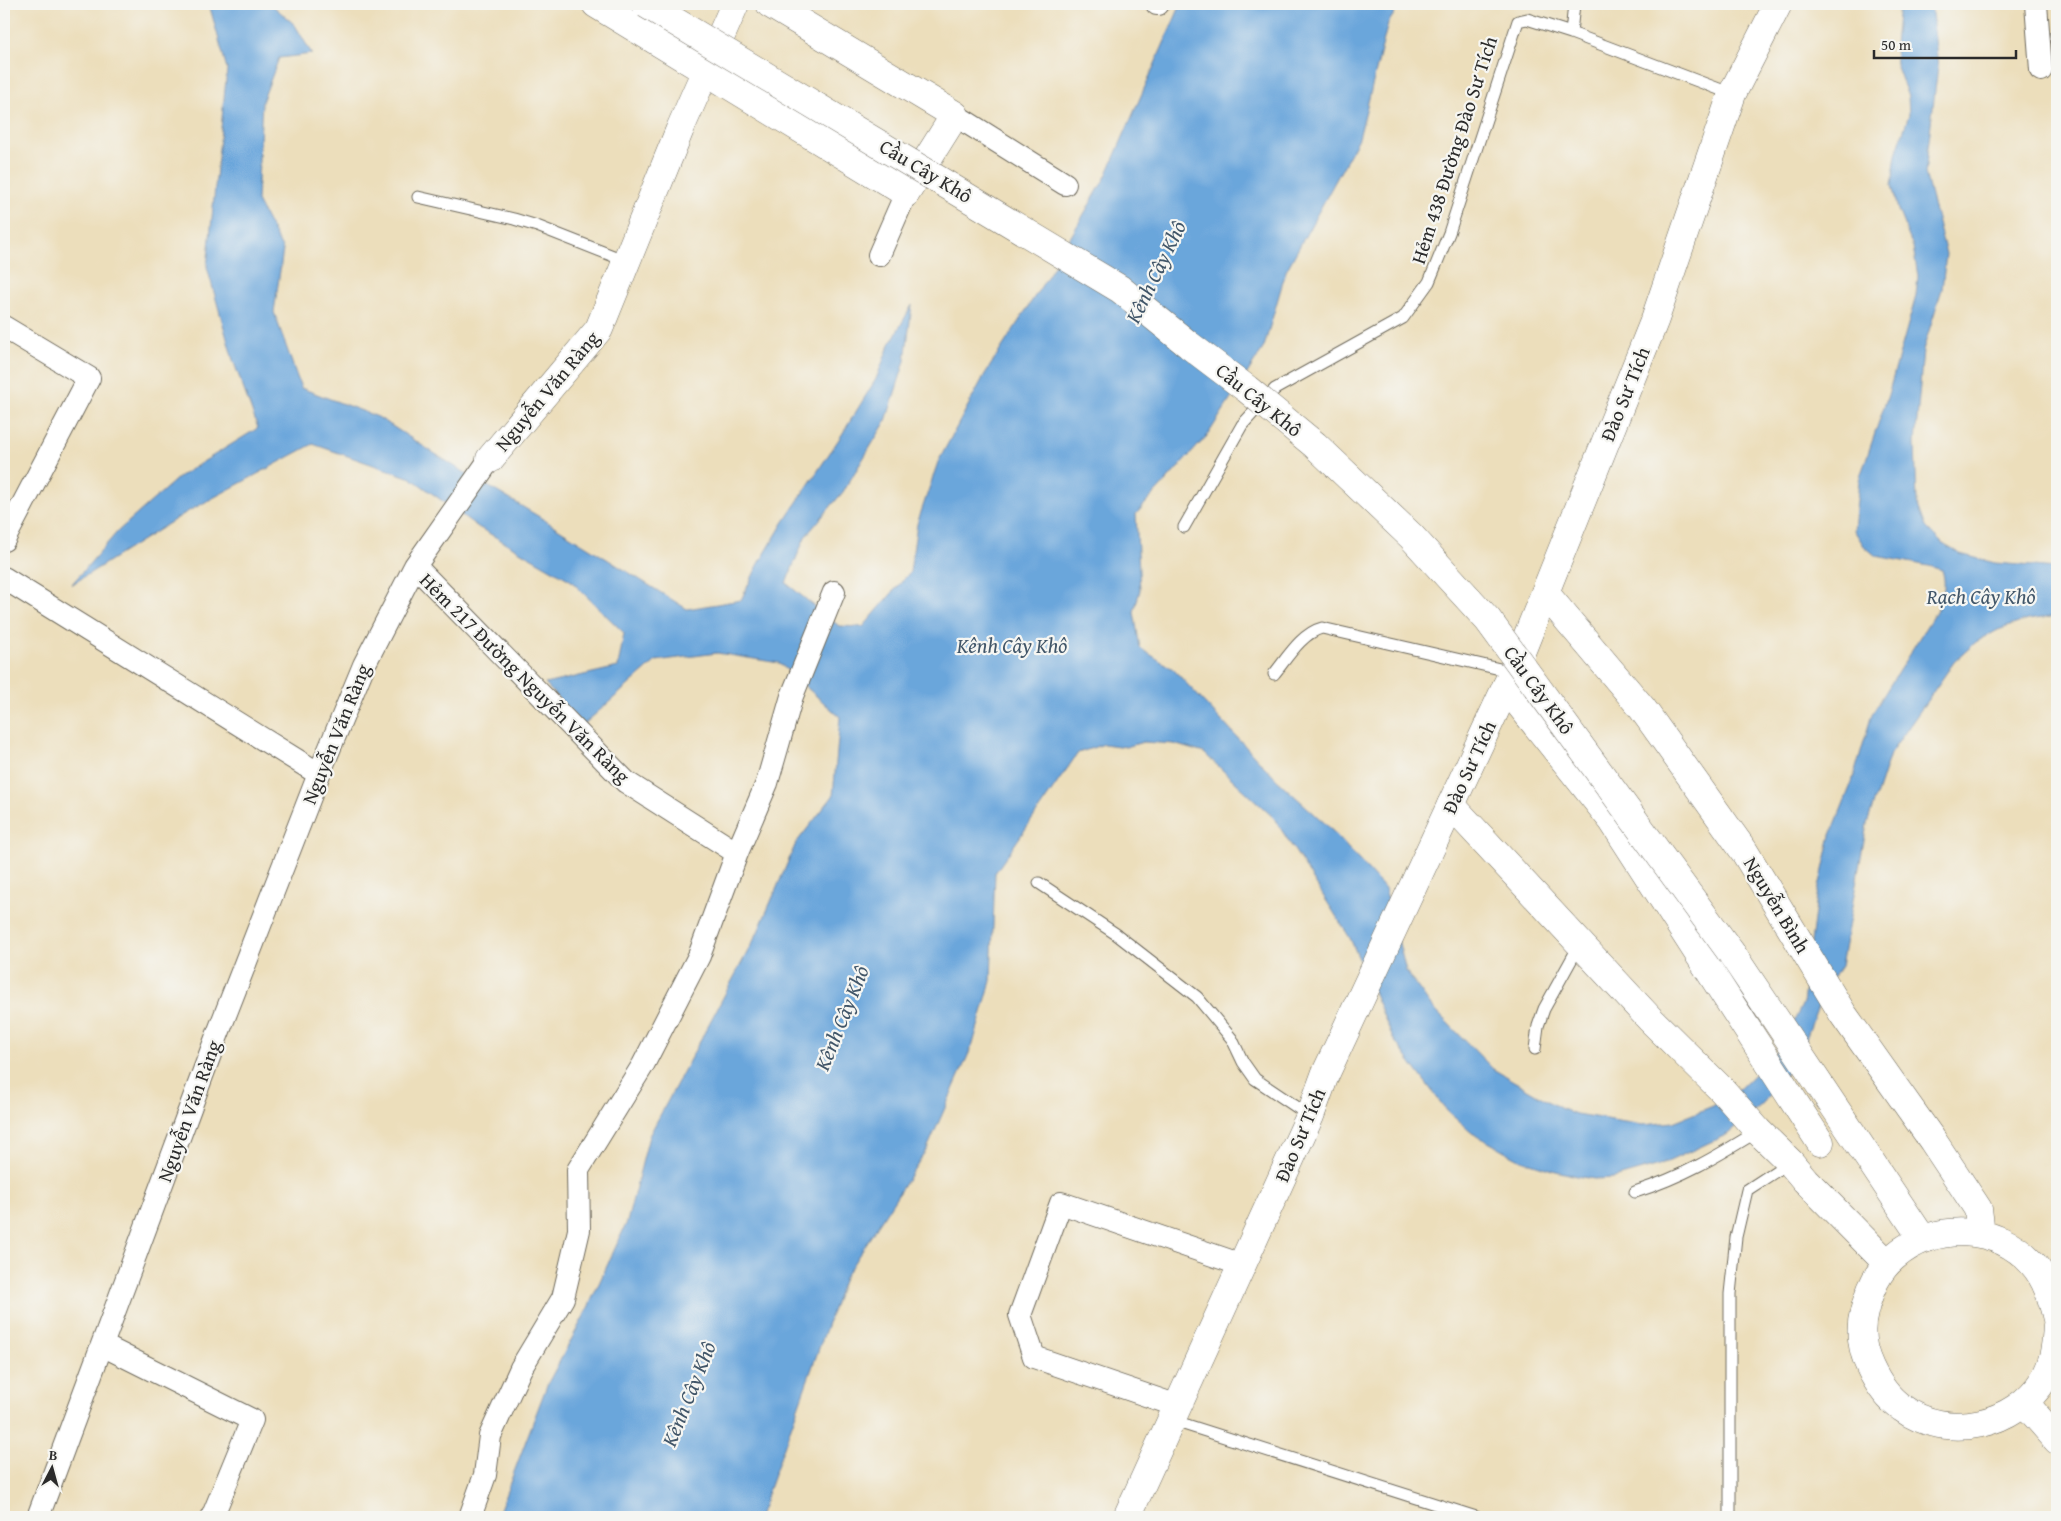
<svg xmlns="http://www.w3.org/2000/svg" width="2061" height="1521" viewBox="0 0 2061 1521" font-family="'Gentium Book Plus',serif">
	<style>
		.water { fill: #6ba6db; stroke: #4b6883 }
		.lines { fill: none; stroke-linecap: round; stroke-linejoin: round }
		.service-casing { stroke: #6f6a5d; stroke-width: 13 }
		.minor-casing { stroke: #6f6a5d; stroke-width: 24 }
		.tertiary-casing { stroke: #6f6a5d; stroke-width: 29 }
		.secondary-casing { stroke: #6f6a5d; stroke-width: 29 }
		.service { stroke: #fff; stroke-width: 11 }
		.minor { stroke: #fff; stroke-width: 22 }
		.tertiary { stroke: #fff; stroke-width: 28 }
		.secondary { stroke: #fff; stroke-width: 28 }
		.secondary-bridge-casing { stroke: #6f6a5d; stroke-width: 29; stroke-linecap: butt }
		.secondary-bridge { stroke: #fff; stroke-width: 28 }
		.labels { text-anchor: middle; stroke-width: 4.5; stroke-linejoin: round; paint-order: stroke }
		.street-label { font-size: 20px; fill: #2b2b2b; stroke: #f6f6f2 }
		.water-label { font-size: 21px; font-style: italic; fill: #415669; stroke: #f6f6f2 }
	</style>
	<rect width="100%" height="100%" fill="#f6f6f2"/>
	<filter id="ink" filterUnits="userSpaceOnUse"><feTurbulence type="fractalNoise" baseFrequency=".02" numOctaves="2"/><feDisplacementMap in="SourceGraphic" scale="10" xChannelSelector="R" yChannelSelector="G"/><feConvolveMatrix kernelMatrix="1 2 1 2 8 2 1 2 1" color-interpolation-filters="sRGB"/></filter>
	<filter id="wash" filterUnits="userSpaceOnUse"><feTurbulence type="fractalNoise" baseFrequency=".0096" numOctaves="4" result="noise"/><feDisplacementMap in="SourceGraphic" scale="20" xChannelSelector="R" yChannelSelector="G"/><feGaussianBlur stdDeviation="1.12" result="paint"/><feColorMatrix in="noise" values="0 0 0 0 0 0 0 0 0 0 0 0 0 0 0 0 0 1.4 0 .05"/><feComposite in="paint" operator="in"/></filter>
	<g filter="url(#wash)">
		<rect width="100%" height="100%" fill="#ecdebb"/>
		<path class="water" d="M209,4H271L295,25L312,54L279,58L262,102L257,201L283,250L274,312L301,388L378,417L454,466L538,516L687,609L741,600L757,567L783,523L841,436L876,379L889,346L912,305L905,361L886,421L843,492L805,537L786,583L839,626L863,627L910,572L917,524L938,462L985,374L1051,271L1106,176L1181,4H1401L1388,23L1359,138L1286,271L1264,347L1207,436L1136,514L1140,590L1134,612L1140,648L1173,669L1277,780L1328,826L1385,889L1406,971L1431,1006L1493,1069L1560,1108L1576,1114L1643,1125L1673,1122L1713,1106L1739,1089L1776,1053L1786,1038L1803,1003L1817,896L1831,835L1852,782L1872,714L1941,603C1944,591 1946,582 1942,570L1929,566L1876,556L1864,546L1854,530L1859,480L1888,395L1916,296L1918,276L1913,247L1898,210L1892,185L1896,154L1909,114L1908,97L1896,64L1895,45L1899,4H1931L1938,66L1925,173L1946,254L1942,289L1923,350L1915,443L1917,503L1926,527L1943,544L1960,554L1995,563L2057,568V616L2027,620L1998,630L1976,642L1954,662L1890,754L1867,824L1841,966L1823,993L1804,1044L1787,1073L1763,1103L1728,1134L1663,1164L1614,1178L1594,1179L1577,1176L1552,1170L1521,1160L1472,1133L1447,1111L1394,1040L1350,938L1274,818L1204,753L1174,744L1143,742L1126,747L1104,744L1078,753L995,873L991,981L973,1044L927,1149L844,1278L759,1517H497L547,1385L586,1312L627,1222L649,1136L757,934L796,843L833,796L840,717L779,663L717,653L656,661L583,725L545,684L618,667L624,633L570,580L478,527L411,478L313,444L187,512L71,585L118,531L180,476L258,428L233,360L207,267L227,69Z"/>
	</g>
	<g filter="url(#ink)">
		<g class="lines">
			<defs>
				<path id="service" d="M1571,33L1574,4
					M418,197L514,219L537,226L626,261
					M1184,527L1242,425L1275,389L1403,318L1429,282L1449,233L1518,21L1527,19L1571,33L1732,94
					M1274,674C1287,658 1302,633 1322,628L1513,672
					M1039,883L1116,934L1197,997L1232,1039L1243,1062L1255,1079L1310,1116
					M1535,1049L1538,1026L1544,1009L1580,944
					M1635,1192C1682,1177 1716,1157 1758,1131
					M1171,1420L1476,1517
					M1730,1517V1294L1736,1237L1747,1190L1790,1162"/>
				<path id="minor" d="M1157,4H1158
					M2036,4L2041,70
					M955,115L1065,184
					M879,255L906,193
					M4,327L89,378L4,540
					M415,566L626,782L737,853
					M4,578L319,774
					M102,1345L252,1420L213,1515L216,1517
					M1178,1406L1034,1357L1020,1315L1061,1203L1242,1265
					M38,1517L215,1041L319,774L364,665L415,566L490,459
					M470,1517L485,1475L490,1436L521,1368L563,1298L579,1230L578,1170L643,1065L699,956L737,853L767,783L792,696L834,592"/>
				<path id="tertiary" d="M490,459L599,329L680,129L735,4
					M1127,1517L1310,1116L1325,1075L1513,672L1655,319L1732,94L1778,4"/>
				<path id="secondary" d="M596,4L906,193L955,115L770,4
					M1545,593L1642,708L1744,851L1843,1014L1933,1141L1978,1209L1981,1233
					M1506,687L1612,820L1820,1142
					M1451,805L1650,1019L1723,1091L1758,1131L1790,1162L1805,1180L1887,1263
					M1732,954L1922,1238
					M2057,1319C2052,1299 2047,1280 2033,1264C1997,1224 1934,1222 1894,1257C1877,1271 1869,1291 1864,1312C1859,1330 1862,1350 1870,1367C1877,1382 1887,1398 1902,1408C1947,1441 2015,1426 2044,1379C2054,1363 2056,1344 2057,1325
					M2025,1403L2057,1440"/>
			</defs>
			<use href="#service" class="service-casing"/>
			<use href="#minor" class="minor-casing"/>
			<use href="#tertiary" class="tertiary-casing"/>
			<use href="#secondary" class="secondary-casing"/>
			<use href="#service" class="service"/>
			<use href="#minor" class="minor"/>
			<use href="#tertiary" class="tertiary"/>
			<use href="#secondary" class="secondary"/>
			<defs>
				<path id="secondary-bridge" d="M646,4L1120,289L1189,345L1247,389L1315,445L1411,536L1488,620L1732,954"/>
			</defs>
			<use href="#secondary-bridge" class="secondary-bridge-casing"/>
			<use href="#secondary-bridge" class="secondary-bridge"/>
		</g>
	</g>
	<g class="labels">
		<g class="street-label">
			<text transform="translate(1454 150) rotate(-72)" y="7">Hẻm 438 Đường Đào Sư Tích</text>
			<text transform="translate(926 171) rotate(31)" y="7">Cầu Cây Khô</text>
			<text transform="translate(547 391) rotate(-50)" y="7">Nguyễn Văn Ràng</text>
			<text transform="translate(1625 394) rotate(-68)" y="7">Đào Sư Tích</text>
			<text transform="translate(1259 400) rotate(39)" y="7">Cầu Cây Khô</text>
			<text transform="translate(525 678) rotate(45)" y="7">Hẻm 217 Đường Nguyễn Văn Ràng</text>
			<text transform="translate(1539 690) rotate(54)" y="7">Cầu Cây Khô</text>
			<text transform="translate(336 734) rotate(-68)" y="7">Nguyễn Văn Ràng</text>
			<text transform="translate(1469 767) rotate(-65)" y="7">Đào Sư Tích</text>
			<text transform="translate(1777 905) rotate(59)" y="7">Nguyễn Bình</text>
			<text transform="translate(189 1111) rotate(-70)" y="7">Nguyễn Văn Ràng</text>
			<text transform="translate(1300 1135) rotate(-67)" y="7">Đào Sư Tích</text>
		</g>
		<g class="water-label">
			<text transform="translate(1156 272) rotate(-64)" y="7">Kênh Cây Khô</text>
			<text x="1981" y="604">Rạch Cây Khô</text>
			<text x="1012" y="653">Kênh Cây Khô</text>
			<text transform="translate(842 1018) rotate(-68)" y="7">Kênh Cây Khô</text>
			<text transform="translate(689 1394) rotate(-68)" y="7">Kênh Cây Khô</text>
		</g>
	</g>
	<rect width="2061" height="1521" fill="none" stroke="#f6f6f2" stroke-width="20"/>
	<g transform="translate(52 1468) rotate(6)" stroke="#f6f6f2" stroke-width="4" paint-order="stroke">
	<path d="M0-4L9 19L0 12L-9 19Z" fill="#2b2b2b"/>
	<text y="-8" font-size="14" font-weight="bold" text-anchor="middle" fill="#2b2b2b">B</text>
	</g>
	<path d="M1874 50v8h142v-8" fill="none" stroke="#2b2b2b" stroke-width="2.5"/>
	<text x="1881" y="50" font-size="15" fill="#2b2b2b" stroke="#f6f6f2" stroke-width="4" paint-order="stroke">50 m</text>
</svg>
